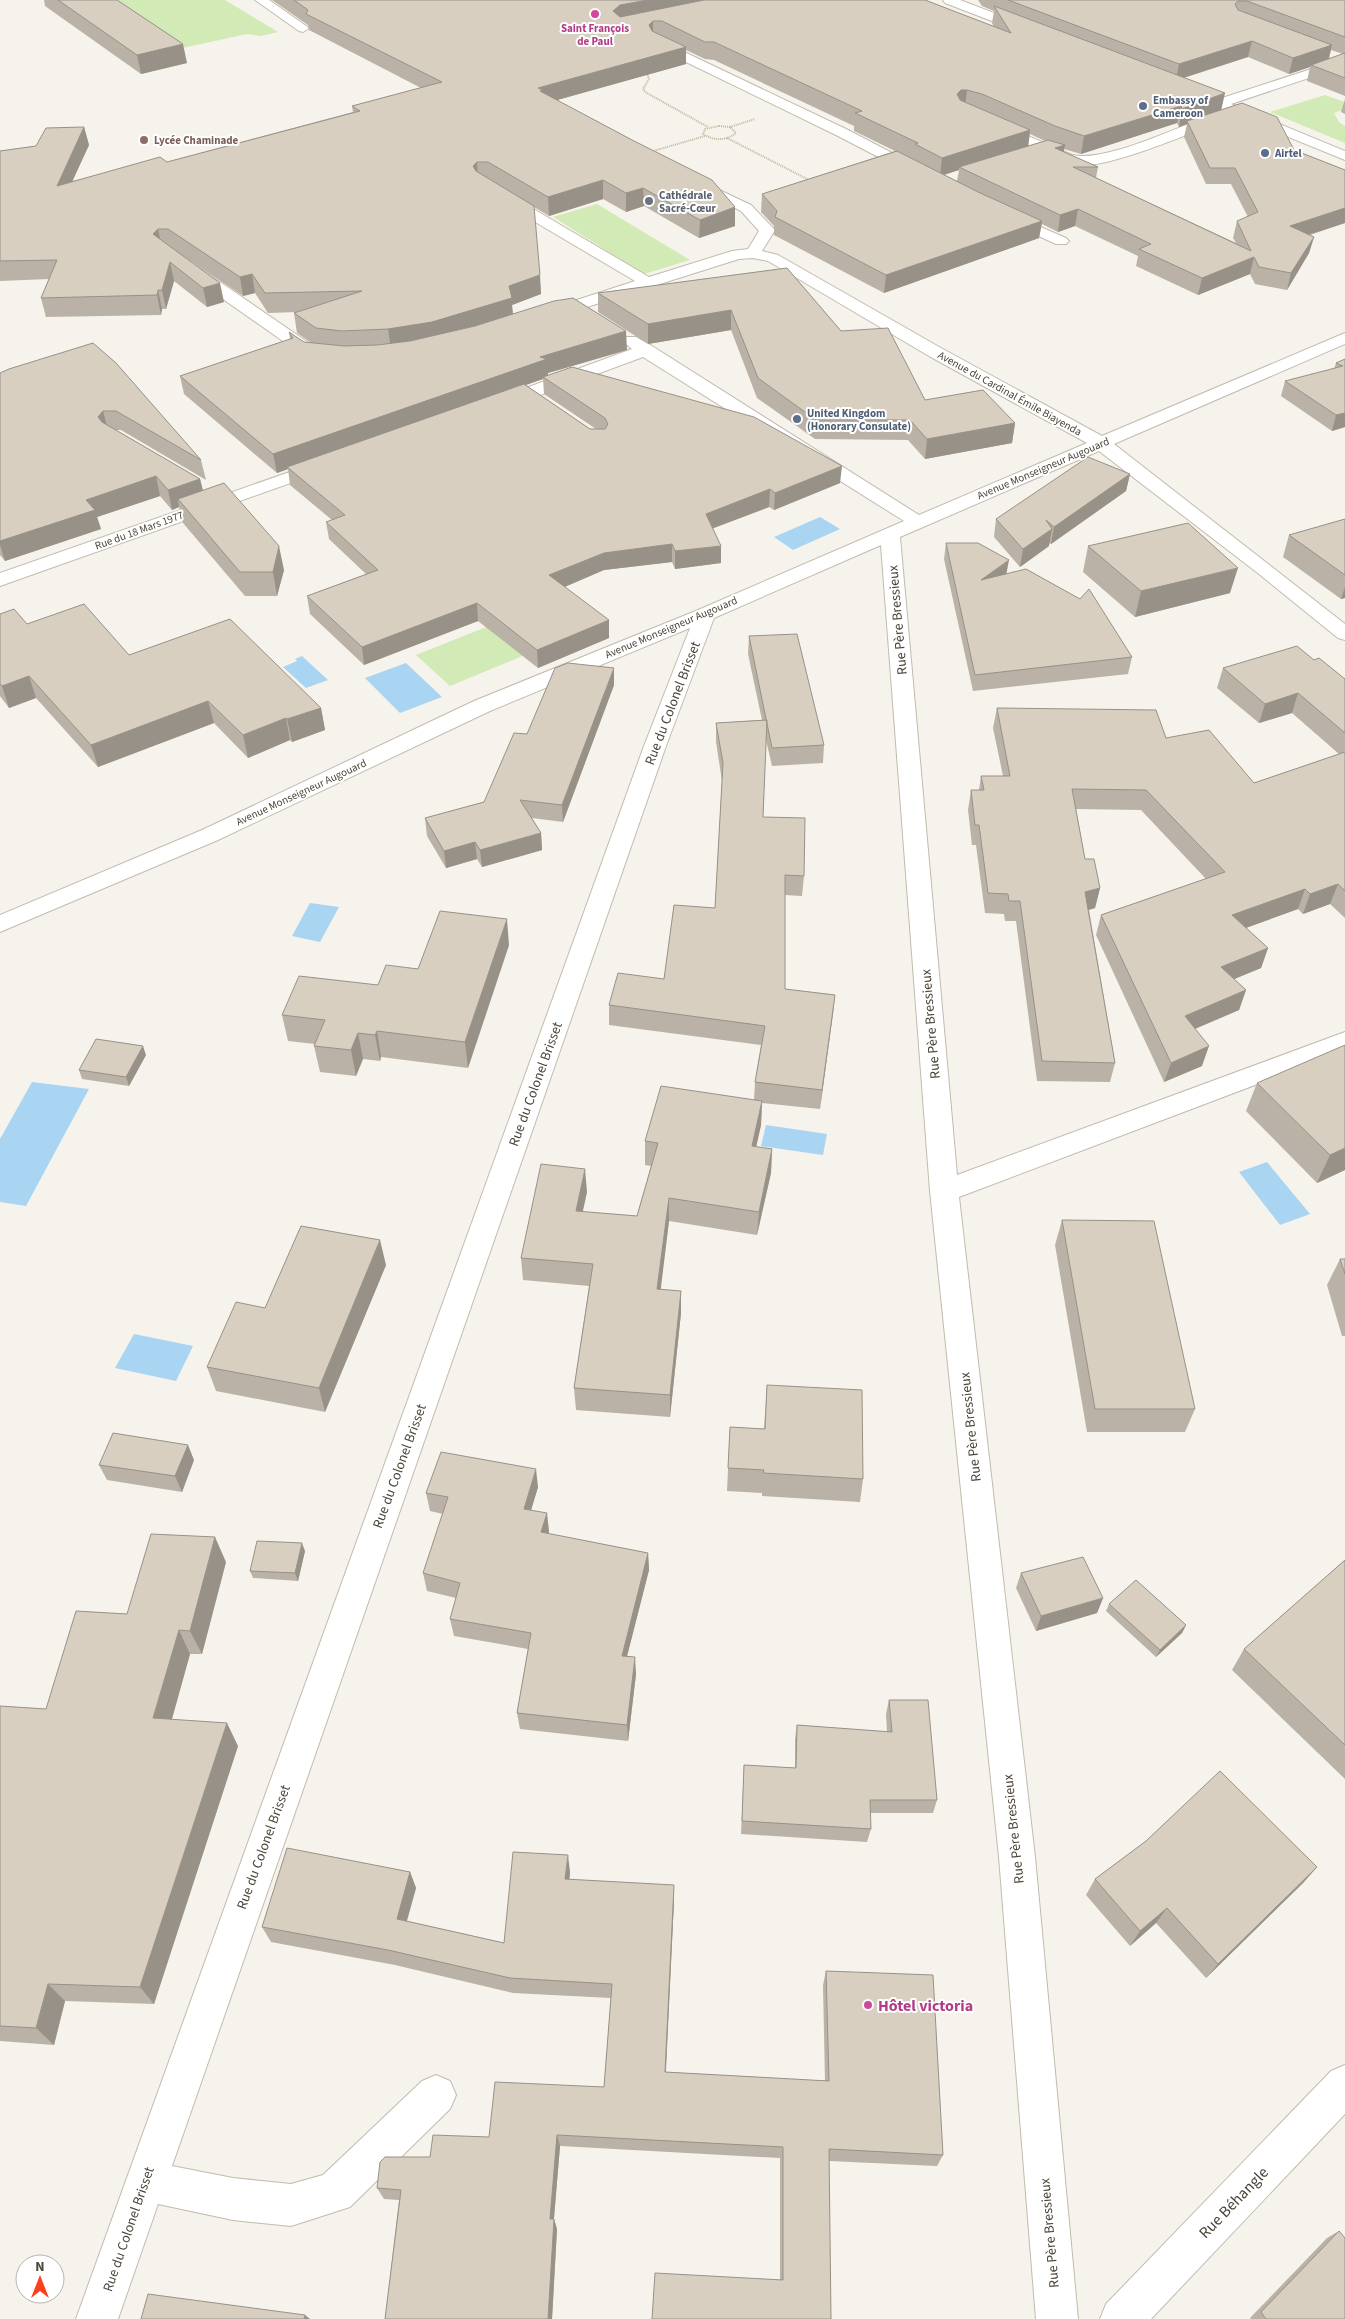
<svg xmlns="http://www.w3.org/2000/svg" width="1345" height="2319" viewBox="0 0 1345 2319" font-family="'Source Sans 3',sans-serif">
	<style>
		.green { fill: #d2eab5 }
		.water { fill: #a9d4f2 }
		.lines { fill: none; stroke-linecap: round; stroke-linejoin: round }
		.minor-casing { stroke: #c2bbae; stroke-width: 2 }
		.path { stroke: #c4b79f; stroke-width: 2; stroke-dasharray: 1 1; stroke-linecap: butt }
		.minor { fill: #fff; fill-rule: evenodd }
		.wall { fill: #bab2a6; fill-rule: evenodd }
		.shaded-wall { fill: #979187 }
		.building { fill: #d8cfc1; stroke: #979187 }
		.hotel-dot { fill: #d1479c; stroke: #fff; stroke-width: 2 }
		.service-dot { fill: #5c6f8a; stroke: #fff; stroke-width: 2 }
		.education-dot { fill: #8d6e63; stroke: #fff; stroke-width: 2 }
		.worship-dot { fill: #6b7280; stroke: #fff; stroke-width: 2 }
		.labels { text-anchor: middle; stroke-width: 4; stroke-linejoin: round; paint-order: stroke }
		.far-hotel-label { font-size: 11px; font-weight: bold; fill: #b23c85; stroke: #fff }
		.far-service-label { font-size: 11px; font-weight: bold; fill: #4e5e75; stroke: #fff; text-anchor: start }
		.far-education-label { font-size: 11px; font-weight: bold; fill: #785e54; stroke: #fff; text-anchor: start }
		.far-worship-label { font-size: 11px; font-weight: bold; fill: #5b616d; stroke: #fff; text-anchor: start }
		.far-street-label { font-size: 11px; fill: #4b4439; stroke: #fff }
		.street-label { font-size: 14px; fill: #4b4439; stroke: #fff }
		.near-hotel-label { font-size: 16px; font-weight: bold; fill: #b23c85; stroke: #fff; text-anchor: start }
		.near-street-label { font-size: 16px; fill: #4b4439; stroke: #fff }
	</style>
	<rect width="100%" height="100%" fill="#f6f3ec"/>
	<path class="green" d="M111,0H225L278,32L261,36L247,34L178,49Z
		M1325,95L1345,102V109L1334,113L1339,122L1345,126V143L1270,112Z
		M597,204L690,260L644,274L553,217Z
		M526,611L561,640L450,686L416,655Z"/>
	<path class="water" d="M820,517L840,529L793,550L774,537Z
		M302,656L328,680L306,688L283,667L297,661L295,659Z
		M406,663L442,697L400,713L365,678Z
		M310,903L339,907L320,942L292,936Z
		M32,1082L89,1089L26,1206L0,1202V1139Z
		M766,1125L827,1134L823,1155L761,1146Z
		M1267,1162L1310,1214L1280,1225L1239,1172Z
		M134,1334L193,1346L176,1381L115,1368Z"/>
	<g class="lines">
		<defs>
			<path id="minor" d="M255,0H269L309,28L303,32L299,31Z
				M943,0H960L1031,27L1033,30L1027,34L1023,33L945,3Z
				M657,39L846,129L923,169L925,172L918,176L913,175L836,135L653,46L651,43L653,40Z
				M1345,58V66L1231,104L1345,151V160L1183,94L1181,91L1188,87L1219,99Z
				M1221,113L1226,114L1228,117L1226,120C1194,131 1111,168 1080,165C1053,162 1014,140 988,129L986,126L993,122L998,123L1072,155C1109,163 1182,123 1221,113Z
				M696,179L751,205L772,227L775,230L762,251L778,255L941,348L1102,436L1345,333V344L1114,444L1345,624V640L1338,638L1259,574L1099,451L900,537L957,1175L1345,1032V1051L959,1197L1035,1857L1078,2319H1036L999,1857L930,1191L881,545L714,618L666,746L172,2166L233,2178L291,2184L323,2175L422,2081L436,2075L450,2081L456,2095L450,2109L350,2207L291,2226L233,2220L158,2204L118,2319H76L644,746L690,628L490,711L218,840L0,932V915L202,830L474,701L698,610L904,521L643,357L505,408H493L490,404L493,400L632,349L622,341L624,337H636L652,346L919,515L1087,443L929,356L768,261L753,258L739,259L552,318H540L538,315L540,312L635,281L498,200L496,197L498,194H508L649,277L732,251L748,249L759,231L741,211L691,186L689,183Z
				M1006,212L1066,238L1069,241L1066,244H1056L1001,219L999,216Z
				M192,265L198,267L319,350L328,352L330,356L328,360L322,361L307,358L186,273L184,270L186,267Z
				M324,460L330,461L333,465L330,469L0,586V573Z
				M1345,2065V2114L1151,2319H1100L1106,2304L1331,2071Z"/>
		</defs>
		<use href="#minor" class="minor-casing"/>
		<path class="path" d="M647,73L649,79L643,89L645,92L708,127
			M719,126L730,127L736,133C726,141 714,141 703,134L705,129Z
			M730,127L755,119
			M727,138L811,181
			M650,152L705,136"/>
		<use href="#minor" class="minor"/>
	</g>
	<path class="wall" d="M44,0H117L187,63L141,74L45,6Z
		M272,0H925L994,27L992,23L994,11L982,6L978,0H1345V96L1307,81L1310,67L1289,74L1248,57L1184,78L1221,110L1294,150L1345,170V223L1310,235L1314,237L1309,253L1287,290L1255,284L1250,274L1198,295L1136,266L1138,256L1075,226L1058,232L1042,224L1039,238L884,293L774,235V226L761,212L762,194L895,151L854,131V126L714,60L705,59L686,50V64L557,100L735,226L699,238L644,206L626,212L603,199L549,216L534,207L541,294L512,305L513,314L627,350L548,373V375L840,483L774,510L769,507L713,528L721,563L675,569L672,562L604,570L565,587L609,638L538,668L478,621L364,665L310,614L307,596L366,574L329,539L326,522L332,520L290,485L288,469L277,473L184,394L180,376L290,339L289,332L304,342H310L297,333L294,313L298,312L268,313L255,293L243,296L183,256L224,302L207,307L174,281L166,309H162L161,315L46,317L41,298L49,279L0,281V151L36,146L84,127L89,145L72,181L167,162L353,112L352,106L421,88L309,30L308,25ZM1331,50L1343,54L1329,59ZM1177,123L1179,127L1187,124L1184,137L1206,184H1231L1248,217L1237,221L1233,238L1236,243L1096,178L1098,167L1064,152V149L1081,154ZM1030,134L1045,141L1028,146ZM959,170L957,181L944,175ZM543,379L544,394L596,429H590L525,385Z
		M1345,99V114L1341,112Z
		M787,268L841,331L925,400L1015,423L1012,443L925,459L908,440L815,439L757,398L731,330L648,344L598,312V293Z
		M93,343L201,460L206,480L121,430H116L200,479L203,491L284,570L277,596H245L183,523L179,507L172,510L160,496L97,517L101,529L5,561L0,555V373Z
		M1345,359V427L1332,431L1281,396L1285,381L1334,369L1336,363Z
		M1130,474L1126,491L1051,544L1049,543V546L1020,567L994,537L996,519Z
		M1345,519V598L1341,599L1283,557L1289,535Z
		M946,543L1007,574L1132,657L1128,674L973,691L944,559Z
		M1088,546L1230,593L1135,617L1083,572Z
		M0,614L27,624L129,655L321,708L325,730L292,742L290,740L248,758L214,723L98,767L36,698L9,708L0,696Z
		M749,636L824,745L823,763L772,766L766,740L763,817L804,876L802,896L785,895V989L835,995L820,1109L762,1103L761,1125L756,1147L772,1149L771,1173L757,1235L669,1221L660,1290L681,1291V1313L670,1417L576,1410L574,1388L589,1286L523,1280L521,1258L587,1192L582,1212L637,1216L651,1166L645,1165V1141L754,1100L755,1082L761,1045L609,1025V1005L664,979L715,908L722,781L716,742V723L762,720L748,654Z
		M1314,660L1345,679V918L1330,904L1303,914L1298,909L1246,928L1268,948L1261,968L1234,979L1246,990L1239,1010L1195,1029L1202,1066L1164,1082L1096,935L1101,915L1206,879L1141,810L1076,809L1085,859L1100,888L1095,908L1089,910L1115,1063L1110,1082L1037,1081L1016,921H1005L1004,914L985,913L976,845H972L968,810L971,790H979L981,776H1003L993,728L997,708L1166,738L1254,783L1339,754L1292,713L1259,723L1217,688L1223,668Z
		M614,685L563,822L532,818L541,833L542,850L482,867L477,859L446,868L427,836L425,818L484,802L527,734Z
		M509,945L468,1068L381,1057L380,1061L363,1059L356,1076L320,1072L314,1046L315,1044L288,1041L282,1015L378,985L418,969Z
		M146,1055L129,1086L82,1079L79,1070Z
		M1257,1083L1345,1170L1317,1183L1246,1111Z
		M1062,1220L1195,1409L1185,1432H1087L1055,1245Z
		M1340,1259H1345V1336H1342L1327,1285Z
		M386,1265L325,1412L216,1391L207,1367L265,1308Z
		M767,1385L863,1479L860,1502L762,1496V1493L727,1491L730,1427L764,1429Z
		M194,1460L182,1492L107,1480L99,1465Z
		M538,1487L531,1510L549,1531V1534L648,1553L649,1570L627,1656L636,1674L628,1741L520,1729L517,1713L528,1649L454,1636L450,1619L456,1598L427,1591L423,1573L443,1514L430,1511L426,1493Z
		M305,1551L298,1581L253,1578L250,1571Z
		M1345,1560V1779L1232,1670L1244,1649Z
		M226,1562L202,1654H190L172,1719L238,1746L154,2004L65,2001L54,2045L0,2041V1706L46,1709L127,1614Z
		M1021,1573L1103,1598L1097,1613L1036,1631L1016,1588Z
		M1109,1604L1186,1625L1182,1633L1156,1657L1106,1611Z
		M889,1700L937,1800L933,1813H870L871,1829L867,1842L741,1834L744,1765L795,1768V1739L797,1725L887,1732L886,1714Z
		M1317,1867L1303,1883L1206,1978L1156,1923L1130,1946L1086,1895L1095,1879Z
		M410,1872L416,1888L407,1921L504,1943L570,1872L569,1879L674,1901L666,2072L825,2081L823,1985L826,1971L943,2155L937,2166L829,2161L831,2319L780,2280V2158L560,2146L554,2219L557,2229L552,2319H385L399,2200L384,2199L377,2188L430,2157L489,2137L604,2087L611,1998L513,1993L395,1965L271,1942L262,1927Z
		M1339,2231L1345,2319H1251L1250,2318L1327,2238Z"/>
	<path class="shaded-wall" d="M648,0H731L621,22L613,11L620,5Z
		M653,21V38L649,25Z
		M1252,41L1248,57L1176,80L1179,64Z
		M183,44L187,63L141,74L137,55Z
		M1332,45L1328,61L1311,65L1310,67L1289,74L1293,58Z
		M686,47V64L543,104L538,88Z
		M961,90H967L965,107L957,94Z
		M1225,93L1221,111L1187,121V124L1179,127L1182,109Z
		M1181,106L1177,123L1081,154L1084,136Z
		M84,127L89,145L62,204L57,186Z
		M1030,130L1028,148L959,167V170L940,176L942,158Z
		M1065,145L1062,161L1055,148Z
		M477,162L478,180L473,166Z
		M603,180V199L549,216L548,197Z
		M643,188L644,206L626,212V193Z
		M735,207V226L699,238L700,220Z
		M1345,208V223L1286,242L1290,226Z
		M1078,209L1075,226L1058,232L1060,215Z
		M1042,221L1039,238L884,293L886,275Z
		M158,229L162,248L153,234Z
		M1314,237L1309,253L1287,290L1291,273Z
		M1254,257L1250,274L1198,295L1202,278Z
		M170,262L174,281L166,309L162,290Z
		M252,274L255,293L243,296L240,277Z
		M540,275L541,294L512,305L513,317L391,349L388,329Z
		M220,283L224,302L207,307L203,288Z
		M158,290L162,309L161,315L157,295Z
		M731,310V330L648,344V324Z
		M626,331L627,350L548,373V377H543V379L289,468L287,467L288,469L277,473L273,454L540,357Z
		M103,411L108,430L98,417Z
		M1345,413V427L1332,431L1336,415Z
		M1015,423L1012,443L925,459L927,439Z
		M842,466L840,483L774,510L775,493Z
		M1130,474L1126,491L1051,544L1054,527Z
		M156,476L160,496L97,517L101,529L5,561L0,545V541L86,500Z
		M200,479L205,499H178L179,507L172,510L168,490Z
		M770,489L769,507L706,531V514Z
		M1052,529L1049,546L1020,567L1023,549Z
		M672,544V562L604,570L550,593L549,575L604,553Z
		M279,546L284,570L277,596L273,572Z
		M721,546V563L675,569V551Z
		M1009,560L1006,576L981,580Z
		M1238,568L1230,593L1135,617L1141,591Z
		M1345,587V598L1341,599Z
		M477,603L478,621L364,665L362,647Z
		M609,620V638L538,668L537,650Z
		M614,668V685L563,822L562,805Z
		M29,676L36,698L9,708L2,686Z
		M1298,693L1292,713L1259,723L1265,704Z
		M208,701L214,723L98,767L91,745Z
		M321,708L325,730L292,742L287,719Z
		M286,718L290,740L248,758L243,735Z
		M541,833L542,850L482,867L480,850Z
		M475,842L477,859L446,868L444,851Z
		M1338,884L1330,904L1303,914L1310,894Z
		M1100,888L1095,908L1081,912L1085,892Z
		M1305,889L1298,909L1226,935L1232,915Z
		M507,919L509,945L468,1068L465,1042Z
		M1268,948L1261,968L1215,987L1221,967Z
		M1246,990L1239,1010L1178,1036L1185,1016Z
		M835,995L833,1014L820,1109L822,1090Z
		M377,1031L381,1057L380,1061L375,1035Z
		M358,1033L363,1059L356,1076L351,1050Z
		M143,1046L146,1055L129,1086L126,1077Z
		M1209,1046L1202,1066L1164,1082L1171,1063Z
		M762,1101L761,1125L751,1170L752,1146Z
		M1345,1148V1170L1317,1183L1330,1155Z
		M772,1149L771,1173L757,1235L759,1212Z
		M585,1169L587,1192L578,1234L576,1211Z
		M669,1198V1221L658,1312L657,1289Z
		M380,1240L386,1265L325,1412L319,1388Z
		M681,1291V1313L670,1417V1395Z
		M188,1445L194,1460L182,1492L175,1476Z
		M536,1469L538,1487L526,1527L524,1509Z
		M547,1513L549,1531L544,1550L541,1532Z
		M215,1537L226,1562L202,1654L190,1631Z
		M302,1543L305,1551L298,1581L295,1573Z
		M648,1553L649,1570L623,1672L622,1656Z
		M1103,1598L1097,1613L1036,1631L1041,1616Z
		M1186,1625L1182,1633L1156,1657L1160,1650Z
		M179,1630L190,1654L166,1740L153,1718Z
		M635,1657L636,1674L628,1741L627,1725Z
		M227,1723L238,1746L154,2004L140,1987Z
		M568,1855L570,1872L568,1895L565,1879Z
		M1317,1867L1303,1883L1206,1978L1218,1964Z
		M410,1872L416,1888L403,1934L397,1919Z
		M674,1885V1901L665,2085V2072Z
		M1167,1908L1156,1923L1130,1946L1140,1931Z
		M48,1984L65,2001L54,2045L36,2028Z
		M557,2135L560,2146L553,2229L550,2219Z
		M554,2219L557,2229L552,2319H548Z
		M305,2315L310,2319H304Z"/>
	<path class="building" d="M58,0H117L183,44L137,55Z
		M294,0H648L620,5L613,11L620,17L704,0H925L1011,33L994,6L1225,93L1182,109L1181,106L1084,136L1055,126L982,94L967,90H961L957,94L960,100L1030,130L942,158L915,144L918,143L855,113L862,111L714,42H705L662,21H653L649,25L652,31L686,47L538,88L543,90L540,91L634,141L712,180L735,207L700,220L643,188L626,193L603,180L548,197L488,162H477L473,166L476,171L534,206L540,275L509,286L512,298L432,322L388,329L342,331L316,328L294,313L362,291L265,293L252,274L240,277L168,229H158L153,234L220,283L203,288L170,262L162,290H158L157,295L41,298L57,260L0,261V151L36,146L46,128L84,127L57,186L160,157L167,162L360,111L352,106L442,82L306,14L308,10Z
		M1008,0H1345V37L1247,1H1238L1235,4L1238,10L1332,45L1293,58L1252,41L1179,64Z
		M1345,53V78L1311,65Z
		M1242,103L1277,117L1294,150L1345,170V208L1290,226L1314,237L1291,273L1259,267L1254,257L1202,278L1139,249L1151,244L1078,209L1060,215L959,167L1048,140L1065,145L1055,148L1098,167H1073L1251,251L1237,221L1258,212L1235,168H1210L1187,121Z
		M897,151L978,192L1042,221L886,275L775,217L777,211L762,194Z
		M787,268L841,331L888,328L925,400L983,390L1015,423L927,439L910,420H816L758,378L731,310L648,324L598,293Z
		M573,298L626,331L540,357L547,359L273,454L180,376L293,338L289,332L304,342L344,346L377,345L410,341L475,326L554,301Z
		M93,343L116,363L201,460L116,411H103L98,417L102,422L200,479L168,490L156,476L86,500L95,510L0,541V373L9,369Z
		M1345,359V413L1336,415L1285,381L1343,366L1336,363Z
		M572,367L754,417L842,466L775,493L770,489L706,514L721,546L675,551L672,544L604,553L549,575L609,620L537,650L477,603L362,647L307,596L378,570L326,522L345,515L287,467L524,384L590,429H605L608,424L605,418L543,377Z
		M1088,457L1130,474L1054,527L1046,520L1052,529L1023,549L996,519Z
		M224,483L279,546L273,572H240L178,499Z
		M1345,519V575L1289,535Z
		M1188,523L1238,568L1141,591L1088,546Z
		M946,543H978L1009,560L981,580L1026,569L1080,599L1089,589L1132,657L975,675Z
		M84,604L129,655L230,619L321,708L287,719L286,718L243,735L208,701L91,745L29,676L2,686L0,684V614L14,609L27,624Z
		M797,634L824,745L772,748L749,636Z
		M1297,646L1314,660L1319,658L1345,679V733L1298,693L1265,704L1223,668Z
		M568,663L614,668L562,805L520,800L541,833L480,850L475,842L444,851L425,818L484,802L514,733L527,734L555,668Z
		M997,708L1156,710L1166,738L1209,730L1254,783L1345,752V891L1338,884L1310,894L1305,889L1232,915L1268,948L1221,967L1246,990L1185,1016L1209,1046L1171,1063L1101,915L1225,872L1146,790L1072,789L1085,859H1094L1100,888L1085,892L1115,1063L1042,1061L1020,901H1009L1008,894L988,893L979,825H975L971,790H984L981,776H1010Z
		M767,720L763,817L805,818L804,876L785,875V989L835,995L822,1090L755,1082L765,1026L609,1005L618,973L664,979L674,905L715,908L723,763L716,723Z
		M440,911L507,919L465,1042L377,1031L375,1035L358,1033L351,1050L314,1046L325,1020L282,1015L299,976L378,985L386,965L418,969Z
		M96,1039L143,1046L126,1077L79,1070Z
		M1345,1045V1148L1330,1155L1257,1083Z
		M661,1086L762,1101L752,1146L772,1149L759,1212L669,1198L657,1289L681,1291L670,1395L574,1388L593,1264L521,1258L541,1164L585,1169L576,1211L637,1216L658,1143L645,1141Z
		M1062,1220L1154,1221L1195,1409H1095Z
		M301,1226L380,1240L319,1388L207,1367L236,1302L265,1308Z
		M1340,1259H1345V1274Z
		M767,1385L862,1390L863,1479L763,1473L764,1470L728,1468L730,1427L765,1429Z
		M113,1433L188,1445L175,1476L99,1465Z
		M441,1452L536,1469L524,1509L547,1513L541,1532L648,1553L622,1656L635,1657L627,1725L517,1713L531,1633L450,1619L460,1583L423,1573L448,1497L426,1493Z
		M151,1534L215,1537L190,1631L179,1630L153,1718L227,1723L140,1987L48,1984L36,2028L0,2026V1706L46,1709L76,1611L127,1614Z
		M257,1541L302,1543L295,1573L250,1571Z
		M1083,1557L1103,1598L1041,1616L1021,1573Z
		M1345,1560V1745L1244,1649Z
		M1136,1580L1186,1625L1160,1650L1109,1604Z
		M889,1700H928L937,1800H870L871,1829L742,1821L744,1765L796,1768L797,1725L892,1732Z
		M1220,1771L1317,1867L1218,1964L1167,1908L1140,1931L1095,1879L1146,1841Z
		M287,1848L410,1872L397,1919L504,1943L513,1852L568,1855L565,1879L674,1885L665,2072L829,2081L826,1971L933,1975L943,2155L829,2149L831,2319H652L655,2273L783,2280V2147L557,2135L550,2219H554L548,2319H385L401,2190L377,2188L380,2162L385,2157H430L433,2135L489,2137L495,2082L604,2087L612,1984L510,1978L388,1950L262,1927Z
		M1339,2231L1345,2238V2319H1266L1261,2312Z
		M148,2294L305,2315L304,2319H141Z"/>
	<g class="hotel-dot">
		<circle cx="595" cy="14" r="5"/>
		<circle cx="868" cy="2005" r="5"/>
	</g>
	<g class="service-dot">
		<circle cx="1143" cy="106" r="5"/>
		<circle cx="1265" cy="153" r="5"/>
		<circle cx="797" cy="419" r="5"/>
	</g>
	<circle class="education-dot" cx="144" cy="140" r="5"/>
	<circle class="worship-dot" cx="649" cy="201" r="5"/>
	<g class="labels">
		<g class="far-hotel-label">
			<text x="595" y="32">Saint François<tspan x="595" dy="13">de Paul</tspan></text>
		</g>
		<g class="far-service-label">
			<text x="1153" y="104">Embassy of<tspan x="1153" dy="13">Cameroon</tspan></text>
			<text x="1275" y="157">Airtel</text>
			<text x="807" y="417">United Kingdom<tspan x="807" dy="13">(Honorary Consulate)</tspan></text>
		</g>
		<g class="far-education-label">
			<text x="154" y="144">Lycée Chaminade</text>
		</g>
		<g class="far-worship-label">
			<text x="659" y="199">Cathédrale<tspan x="659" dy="13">Sacré-Cœur</tspan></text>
		</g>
		<g class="far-street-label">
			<text transform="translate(1010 393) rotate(29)" y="4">Avenue du Cardinal Émile Biayenda</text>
			<text transform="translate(1043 468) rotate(-23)" y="4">Avenue Monseigneur Augouard</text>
			<text transform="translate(139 530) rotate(-20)" y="4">Rue du 18 Mars 1977</text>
			<text transform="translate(671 627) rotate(-23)" y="4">Avenue Monseigneur Augouard</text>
			<text transform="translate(301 792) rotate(-25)" y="4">Avenue Monseigneur Augouard</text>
		</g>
		<g class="street-label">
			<text transform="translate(897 620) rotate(-95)" y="5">Rue Père Bressieux</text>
			<text transform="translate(672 703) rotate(-69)" y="5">Rue du Colonel Brisset</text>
			<text transform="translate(930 1024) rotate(-95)" y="5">Rue Père Bressieux</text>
			<text transform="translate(535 1084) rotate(-70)" y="5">Rue du Colonel Brisset</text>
			<text transform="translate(970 1427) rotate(-96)" y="5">Rue Père Bressieux</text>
			<text transform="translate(399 1466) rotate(-70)" y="5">Rue du Colonel Brisset</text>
			<text transform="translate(1013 1829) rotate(-96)" y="5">Rue Père Bressieux</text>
			<text transform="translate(263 1847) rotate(-70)" y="5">Rue du Colonel Brisset</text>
			<text transform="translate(128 2229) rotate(-71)" y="5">Rue du Colonel Brisset</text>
			<text transform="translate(1049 2233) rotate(-95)" y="5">Rue Père Bressieux</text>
		</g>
		<g class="near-hotel-label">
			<text x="878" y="2011">Hôtel victoria</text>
		</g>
		<g class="near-street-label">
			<text transform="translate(1233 2202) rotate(-46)" y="6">Rue Béhangle</text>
		</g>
	</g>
	<g transform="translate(40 2279)"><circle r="24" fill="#ffffff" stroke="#b7b4b0"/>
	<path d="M0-4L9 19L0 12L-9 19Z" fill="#fc3f1d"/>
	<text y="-8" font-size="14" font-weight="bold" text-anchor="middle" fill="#4b4439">N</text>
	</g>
</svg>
